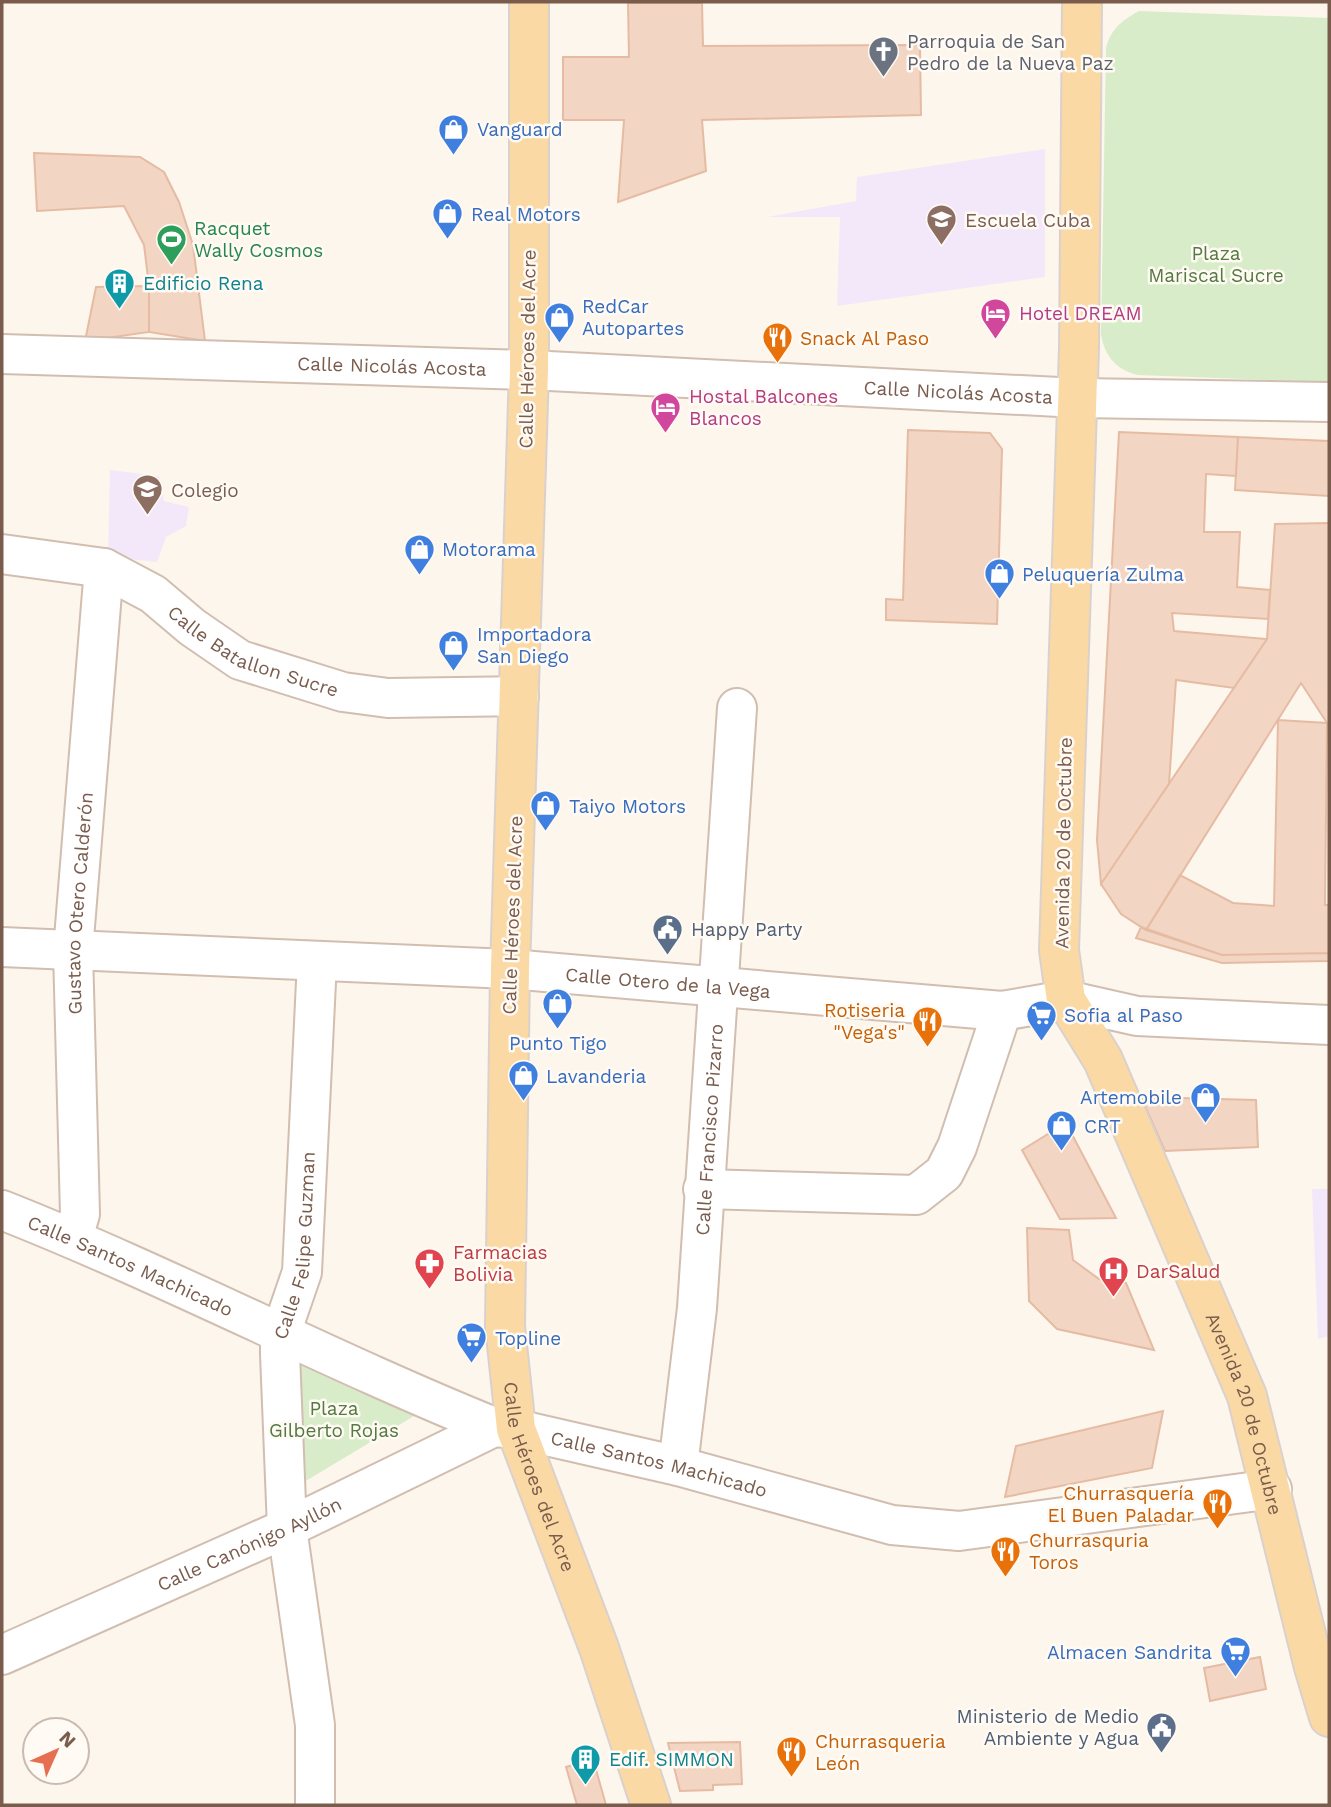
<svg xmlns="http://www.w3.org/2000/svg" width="1331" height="1807" viewBox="0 0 1331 1807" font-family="'Work Sans',sans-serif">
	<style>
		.education { fill: #f3e8fa }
		.green { fill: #d8ecc9 }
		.building { fill: #f3d5c3; stroke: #e6bba3; stroke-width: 2 }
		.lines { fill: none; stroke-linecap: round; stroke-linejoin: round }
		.minor-casing { stroke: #d1beb0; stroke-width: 42 }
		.major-casing { stroke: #dad1cd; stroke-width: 42 }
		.minor { stroke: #fff; stroke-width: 38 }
		.major { stroke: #fbd9a5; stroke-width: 38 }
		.labels { text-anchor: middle; stroke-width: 5; stroke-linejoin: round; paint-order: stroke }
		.worship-label { font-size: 19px; fill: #5b616d; stroke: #fffaf3; text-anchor: start }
		.shop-label { font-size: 19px; fill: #366cbe; stroke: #fffaf3; text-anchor: start }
		.education-label { font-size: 19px; fill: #785e54; stroke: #fffaf3; text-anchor: start }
		.leisure-label { font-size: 19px; fill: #27864d; stroke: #fffaf3; text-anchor: start }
		.park-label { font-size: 19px; fill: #537a41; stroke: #fffaf3 }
		.culture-label { font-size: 19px; fill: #0d838f; stroke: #fffaf3; text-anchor: start }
		.hotel-label { font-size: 19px; fill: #b23c85; stroke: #fffaf3; text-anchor: start }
		.food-label { font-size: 19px; fill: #c56008; stroke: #fffaf3; text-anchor: start }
		.street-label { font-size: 19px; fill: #7a5c4d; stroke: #fffaf3 }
		.service-label { font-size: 19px; fill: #4e5e75; stroke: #fffaf3; text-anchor: start }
		.health-label { font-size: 19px; fill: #be3a42; stroke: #fffaf3; text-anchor: start }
	</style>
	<rect width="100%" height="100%" fill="#fdf6ec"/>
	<path class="education" d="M1045,149V277L837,306L840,217H767L856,201L857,177Z
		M110,470L159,476L164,501L189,507L186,526L166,537L157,562L108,557Z
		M1312,1189H1329V1336L1318,1339Z"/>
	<path class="green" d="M1139,11L1329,18V382L1138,375C1116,370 1105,356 1101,335L1106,48C1111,29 1122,20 1139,11Z
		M296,1361L419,1413L294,1488Z"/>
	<path class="building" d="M628,3H702L703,46L920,45L921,115L702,120L706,171L618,202L624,120H563V57H629Z
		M34,153L140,157L164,172L179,202L193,245L205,341L149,332V286L144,245L124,206L37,211Z
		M149,286V332L85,341L96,287Z
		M908,430L990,433L1002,449L997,624L886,620V599L903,600Z
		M1119,432L1238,437L1236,476L1206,474L1204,532H1240L1237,587L1270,590L1268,619L1172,613L1174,631L1267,639L1234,688L1176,680L1169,784L1101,884L1097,840Z
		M1238,437L1329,441V496L1235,490Z
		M1329,523V726L1301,683L1146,930L1121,914L1101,884L1267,639L1275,524Z
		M1278,720L1327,723L1325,905H1329V953L1222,955L1146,930L1180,875L1233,903L1274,906Z
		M1141,927L1222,955L1329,953V961L1222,963L1136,938Z
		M1141,1097L1256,1100L1258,1147L1165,1151Z
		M1066,1123L1116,1218L1060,1219L1022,1150Z
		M1027,1228L1069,1230L1073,1260L1099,1279L1126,1283L1154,1350L1057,1329L1029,1301Z
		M1163,1411L1152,1468L1005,1497L1016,1446Z
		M1260,1657L1266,1689L1210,1701L1204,1668Z
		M740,1742L742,1784L713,1785V1790L680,1791L668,1743Z
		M593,1759L606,1805H577L566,1767Z"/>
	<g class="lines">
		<defs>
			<g id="minor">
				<path id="s1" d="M2,354L529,370L1078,398L1329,402"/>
				<path id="s2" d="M2,554L104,568L153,594L192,627L240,660L343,692L388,698L519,696"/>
				<path id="s3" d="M2,947L510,969L1002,1011L1066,1000L1137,1016L1329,1025"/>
				<path d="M703,1189L916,1195L944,1173L957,1147L1002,1011"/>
				<path id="s4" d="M2,1210C169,1276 328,1360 494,1427L516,1429L678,1466L892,1525L959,1531L1272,1489"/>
				<path id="s5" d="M73,1238L80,1214L73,951L104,568"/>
				<path id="s6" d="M678,1466L697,1308L737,708"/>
				<path id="s7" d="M2,1655L287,1528L494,1427"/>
				<path id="s8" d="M315,1805V1725L287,1528L280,1354V1336L302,1272L317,961"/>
			</g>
			<g id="major">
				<path id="s9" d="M529,2V370L510,969L505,1326L516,1429L599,1648L651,1805"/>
				<path id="s10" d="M1082,2L1079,348L1059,950L1066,1000L1103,1060L1247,1396L1314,1667L1329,1717"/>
			</g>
		</defs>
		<use href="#minor" class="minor-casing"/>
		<use href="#major" class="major-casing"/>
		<use href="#minor" class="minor"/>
		<use href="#major" class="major"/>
	</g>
	<defs>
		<symbol id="church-pin" viewBox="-11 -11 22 30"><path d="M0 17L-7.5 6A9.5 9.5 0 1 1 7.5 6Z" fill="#6b7280" stroke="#fffaf3"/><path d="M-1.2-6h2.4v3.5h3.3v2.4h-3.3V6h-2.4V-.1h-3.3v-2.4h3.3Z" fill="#fff"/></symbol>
		<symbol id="shop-pin" viewBox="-11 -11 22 30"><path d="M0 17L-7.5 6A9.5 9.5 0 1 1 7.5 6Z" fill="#3f7fe0" stroke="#fffaf3"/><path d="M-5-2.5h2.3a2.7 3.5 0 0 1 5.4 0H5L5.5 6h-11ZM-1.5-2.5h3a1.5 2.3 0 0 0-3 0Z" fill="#fff"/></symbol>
		<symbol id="school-pin" viewBox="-11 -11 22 30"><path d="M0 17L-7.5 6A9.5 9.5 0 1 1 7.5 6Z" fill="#8d6e63" stroke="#fffaf3"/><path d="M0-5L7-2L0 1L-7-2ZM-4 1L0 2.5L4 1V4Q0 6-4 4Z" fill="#fff"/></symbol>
		<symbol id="stadium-pin" viewBox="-11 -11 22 30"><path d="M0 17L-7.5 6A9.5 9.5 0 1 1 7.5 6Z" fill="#2e9e5b" stroke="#fffaf3"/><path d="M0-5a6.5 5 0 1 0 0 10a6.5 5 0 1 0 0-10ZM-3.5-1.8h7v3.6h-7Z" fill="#fff"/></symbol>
		<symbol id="building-pin" viewBox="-11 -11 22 30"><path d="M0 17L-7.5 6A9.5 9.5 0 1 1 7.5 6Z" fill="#0f9aa8" stroke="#fffaf3"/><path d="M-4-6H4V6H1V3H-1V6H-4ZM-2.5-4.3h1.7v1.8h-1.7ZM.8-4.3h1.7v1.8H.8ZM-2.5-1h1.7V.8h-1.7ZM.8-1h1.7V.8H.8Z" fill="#fff"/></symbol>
		<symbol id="hotel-pin" viewBox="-11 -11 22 30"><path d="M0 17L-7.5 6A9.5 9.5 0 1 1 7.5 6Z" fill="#d1479c" stroke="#fffaf3"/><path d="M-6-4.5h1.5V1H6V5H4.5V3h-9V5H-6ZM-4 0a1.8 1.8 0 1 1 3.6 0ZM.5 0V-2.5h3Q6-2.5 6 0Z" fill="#fff"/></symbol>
		<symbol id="restaurant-pin" viewBox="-11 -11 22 30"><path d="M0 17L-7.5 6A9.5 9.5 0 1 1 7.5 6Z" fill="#e8710a" stroke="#fffaf3"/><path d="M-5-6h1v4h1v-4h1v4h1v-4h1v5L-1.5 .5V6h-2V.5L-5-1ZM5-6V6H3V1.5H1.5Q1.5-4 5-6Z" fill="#fff"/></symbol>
		<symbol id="civic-pin" viewBox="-11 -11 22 30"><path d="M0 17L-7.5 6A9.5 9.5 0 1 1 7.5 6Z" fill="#5c6f8a" stroke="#fffaf3"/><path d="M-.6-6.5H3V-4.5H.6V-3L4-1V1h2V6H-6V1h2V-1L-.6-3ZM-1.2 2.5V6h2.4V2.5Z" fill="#fff"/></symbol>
		<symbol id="supermarket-pin" viewBox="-11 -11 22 30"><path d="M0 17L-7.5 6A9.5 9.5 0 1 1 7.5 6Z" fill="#3f7fe0" stroke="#fffaf3"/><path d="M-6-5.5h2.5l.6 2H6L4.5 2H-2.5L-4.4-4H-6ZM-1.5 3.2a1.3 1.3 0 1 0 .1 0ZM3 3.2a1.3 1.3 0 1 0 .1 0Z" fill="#fff"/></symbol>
		<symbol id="pharmacy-pin" viewBox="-11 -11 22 30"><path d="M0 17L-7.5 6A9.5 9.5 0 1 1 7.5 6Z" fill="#e0444e" stroke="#fffaf3"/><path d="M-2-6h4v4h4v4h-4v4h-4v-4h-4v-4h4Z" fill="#fff"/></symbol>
		<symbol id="hospital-pin" viewBox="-11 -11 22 30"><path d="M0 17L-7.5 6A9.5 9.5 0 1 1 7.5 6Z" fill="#e0444e" stroke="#fffaf3"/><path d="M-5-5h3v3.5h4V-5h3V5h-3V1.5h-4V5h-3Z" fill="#fff"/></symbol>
	</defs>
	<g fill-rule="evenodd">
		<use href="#church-pin" x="866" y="34" width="35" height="47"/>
		<use href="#shop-pin" x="436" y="112" width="35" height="47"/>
		<use href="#shop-pin" x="430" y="196" width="35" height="47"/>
		<use href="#school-pin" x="924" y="202" width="35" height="47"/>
		<use href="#stadium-pin" x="154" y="222" width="35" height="47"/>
		<use href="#building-pin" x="102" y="266" width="35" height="47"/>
		<use href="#hotel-pin" x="978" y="296" width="35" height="47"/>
		<use href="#shop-pin" x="542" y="300" width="35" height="47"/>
		<use href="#restaurant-pin" x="760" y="320" width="35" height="47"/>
		<use href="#hotel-pin" x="648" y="390" width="35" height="47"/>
		<use href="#school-pin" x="130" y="472" width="35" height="47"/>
		<use href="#shop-pin" x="402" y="532" width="35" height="47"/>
		<use href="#shop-pin" x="982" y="556" width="35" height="47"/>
		<use href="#shop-pin" x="436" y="628" width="35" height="47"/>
		<use href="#shop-pin" x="528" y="788" width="35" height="47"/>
		<use href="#civic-pin" x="650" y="912" width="35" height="47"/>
		<use href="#shop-pin" x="540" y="986" width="35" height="47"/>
		<use href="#supermarket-pin" x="1024" y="998" width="35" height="47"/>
		<use href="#restaurant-pin" x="910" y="1004" width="35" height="47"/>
		<use href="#shop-pin" x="506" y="1058" width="35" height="47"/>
		<use href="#shop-pin" x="1188" y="1080" width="35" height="47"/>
		<use href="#shop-pin" x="1044" y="1108" width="35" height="47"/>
		<use href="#pharmacy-pin" x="412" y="1246" width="35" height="47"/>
		<use href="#hospital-pin" x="1096" y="1254" width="35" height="47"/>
		<use href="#supermarket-pin" x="454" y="1320" width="35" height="47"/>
		<use href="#restaurant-pin" x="1200" y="1486" width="35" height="47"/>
		<use href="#restaurant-pin" x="988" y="1534" width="35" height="47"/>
		<use href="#supermarket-pin" x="1218" y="1634" width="35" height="47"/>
		<use href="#civic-pin" x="1144" y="1710" width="35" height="47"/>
		<use href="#restaurant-pin" x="774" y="1734" width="35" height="47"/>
		<use href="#building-pin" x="568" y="1742" width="35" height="47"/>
	</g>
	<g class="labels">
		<g class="worship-label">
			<text x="907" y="48">Parroquia de San<tspan x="907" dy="22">Pedro de la Nueva Paz</tspan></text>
		</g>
		<g class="shop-label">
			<text x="477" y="136">Vanguard</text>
			<text x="471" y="221">Real Motors</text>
			<text x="582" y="313">RedCar<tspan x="582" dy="22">Autopartes</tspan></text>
			<text x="442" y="556">Motorama</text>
			<text x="1022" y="581">Peluquería Zulma</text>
			<text x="477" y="641">Importadora<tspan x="477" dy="22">San Diego</tspan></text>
			<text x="569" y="813">Taiyo Motors</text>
			<text x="1064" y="1022">Sofia al Paso</text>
			<text x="558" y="1050" text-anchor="middle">Punto Tigo</text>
			<text x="546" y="1083">Lavanderia</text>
			<text x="1182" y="1104" text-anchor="end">Artemobile</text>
			<text x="1084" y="1133">CRT</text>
			<text x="495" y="1345">Topline</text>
			<text x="1212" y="1659" text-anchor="end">Almacen Sandrita</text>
		</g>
		<g class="education-label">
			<text x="965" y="227">Escuela Cuba</text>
			<text x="171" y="497">Colegio</text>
		</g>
		<g class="leisure-label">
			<text x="194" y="235">Racquet<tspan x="194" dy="22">Wally Cosmos</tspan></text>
		</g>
		<g class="park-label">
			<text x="1216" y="260">Plaza<tspan x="1216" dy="22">Mariscal Sucre</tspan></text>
			<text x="334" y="1415">Plaza<tspan x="334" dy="22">Gilberto Rojas</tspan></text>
		</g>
		<g class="culture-label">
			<text x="143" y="290">Edificio Rena</text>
			<text x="609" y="1766">Edif. SIMMON</text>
		</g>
		<g class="hotel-label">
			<text x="1019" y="320">Hotel DREAM</text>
			<text x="689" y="403">Hostal Balcones<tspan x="689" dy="22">Blancos</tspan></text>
		</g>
		<g class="food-label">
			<text x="800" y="345">Snack Al Paso</text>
			<text x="905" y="1017" text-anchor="end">Rotiseria<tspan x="905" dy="22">"Vega's"</tspan></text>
			<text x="1194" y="1500" text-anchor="end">Churrasquería<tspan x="1194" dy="22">El Buen Paladar</tspan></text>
			<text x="1029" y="1547">Churrasquria<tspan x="1029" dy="22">Toros</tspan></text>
			<text x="815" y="1748">Churrasqueria<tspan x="815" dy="22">León</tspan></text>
		</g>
		<g class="street-label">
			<text transform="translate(527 349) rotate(-89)" y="7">Calle Héroes del Acre</text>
			<text dy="7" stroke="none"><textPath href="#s1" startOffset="390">Calle Nicolás Acosta</textPath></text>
			<text dy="7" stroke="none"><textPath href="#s1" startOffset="957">Calle Nicolás Acosta</textPath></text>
			<text dy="7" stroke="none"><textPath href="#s2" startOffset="276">Calle Batallon Sucre</textPath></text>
			<text transform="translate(1063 843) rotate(-89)" y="7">Avenida 20 de Octubre</text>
			<text dy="7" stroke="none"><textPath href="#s5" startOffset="336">Gustavo Otero Calderón</textPath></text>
			<text transform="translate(512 915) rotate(-88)" y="7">Calle Héroes del Acre</text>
			<text dy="7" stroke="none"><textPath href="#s3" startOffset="667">Calle Otero de la Vega</textPath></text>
			<text dy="7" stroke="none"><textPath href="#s6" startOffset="338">Calle Francisco Pizarro</textPath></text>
			<text dy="7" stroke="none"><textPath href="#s8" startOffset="564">Calle Felipe Guzman</textPath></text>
			<text dy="7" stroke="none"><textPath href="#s4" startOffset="140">Calle Santos Machicado</textPath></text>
			<text dy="7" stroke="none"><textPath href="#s10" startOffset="1451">Avenida 20 de Octubre</textPath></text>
			<text dy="7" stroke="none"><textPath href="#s4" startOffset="707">Calle Santos Machicado</textPath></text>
			<text dy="7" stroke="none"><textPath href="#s9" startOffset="1480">Calle Héroes del Acre</textPath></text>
			<text dy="7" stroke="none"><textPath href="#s7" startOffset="271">Calle Canónigo Ayllón</textPath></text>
		</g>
		<g class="service-label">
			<text x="691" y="936">Happy Party</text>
			<text x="1139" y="1723" text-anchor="end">Ministerio de Medio<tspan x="1139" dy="22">Ambiente y Agua</tspan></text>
		</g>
		<g class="health-label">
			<text x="453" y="1259">Farmacias<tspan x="453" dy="22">Bolivia</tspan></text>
			<text x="1136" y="1278">DarSalud</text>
		</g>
	</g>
	<rect width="1331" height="1807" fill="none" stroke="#7a5c4d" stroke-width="7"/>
	<g transform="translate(56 1751) rotate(45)"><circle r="33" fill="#fffaf3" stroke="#cabbb1" stroke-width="2"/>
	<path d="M0-5L12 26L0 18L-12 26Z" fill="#e76f51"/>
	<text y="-10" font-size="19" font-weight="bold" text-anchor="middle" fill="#7a5c4d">N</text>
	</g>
</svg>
